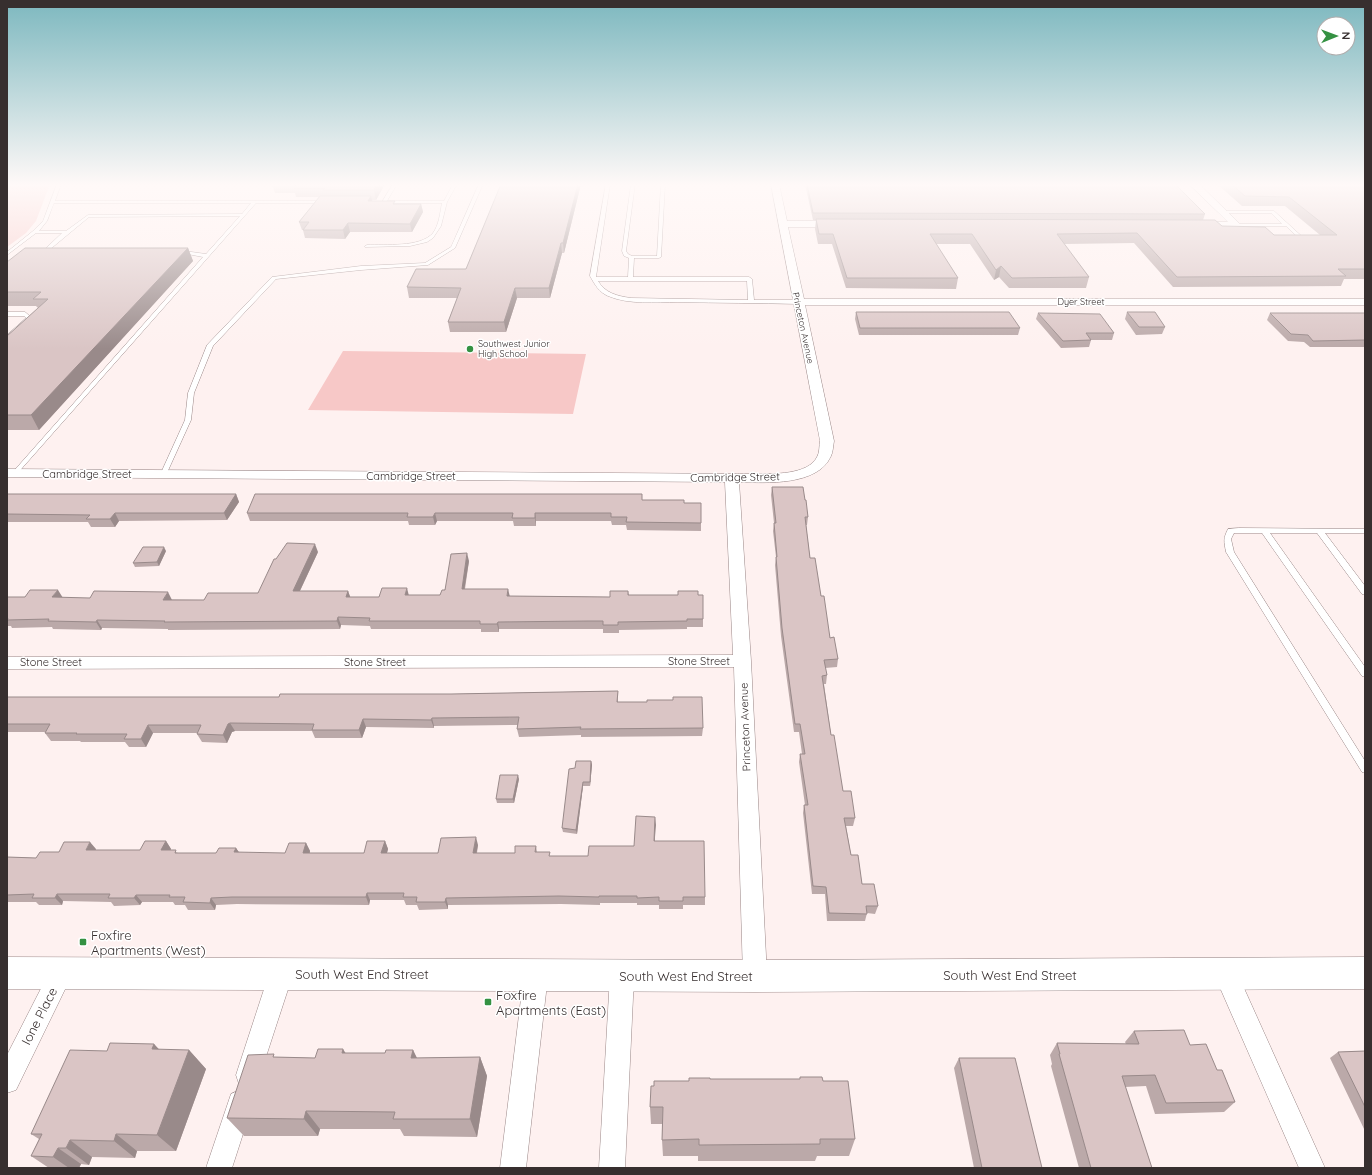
<svg xmlns="http://www.w3.org/2000/svg" width="1372" height="1175" viewBox="0 0 1372 1175" font-family="Quicksand,sans-serif">
	<style>
		.green { fill: #f7c8c7 }
		.lines { fill: none; stroke-linecap: round; stroke-linejoin: round }
		.lane-casing { stroke: #9a8787; stroke-width: 1 }
		.street-casing { stroke: #9a8787; stroke-width: 1 }
		.secondary-casing { stroke: #9a8787; stroke-width: 1 }
		.lane { fill: #fff; fill-rule: evenodd }
		.street { fill: #fff; fill-rule: evenodd }
		.secondary { fill: #fff; fill-rule: evenodd }
		.wall { fill: #bba9a9 }
		.shaded-wall { fill: #998a8a }
		.building { fill: #dac5c5; stroke: #998a8a }
		.poi-dot { fill: #349142; stroke: #fff; stroke-width: 1.5 }
		.labels { text-anchor: middle; stroke-width: 3; stroke-linejoin: round; paint-order: stroke }
		.far-street-label { font-size: 9px; fill: #372f2f; stroke: #fff }
		.far-poi-label { font-size: 9px; fill: #372f2f; stroke: #fff; text-anchor: start }
		.street-label { font-size: 11px; fill: #372f2f; stroke: #fff }
		.near-poi-label { font-size: 13px; fill: #372f2f; stroke: #fff; text-anchor: start }
		.near-street-label { font-size: 13px; fill: #372f2f; stroke: #fff }
	</style>
	<rect width="100%" height="100%" fill="#fef1f0"/>
	<path class="green" d="M7,184H50L36,221L26,233L7,247Z
		M343,351L586,354L573,414L308,410Z"/>
	<g class="lines">
		<defs>
			<path id="lane" d="M57,184H61L55,201H325L327,202L325,203H256L16,475H12L11,474L12,473L203,257L177,252V250L206,254L240,216L89,217L48,251L49,253H44L42,252L62,233H36L7,255V252L33,231L43,221ZM54,203H251L242,214L88,215L66,231H39L47,221Z
				M393,184H397L387,201H444L453,184H457L447,202L441,226L433,238L427,242L410,246L365,247V246L367,245C385,244 420,248 433,233C439,225 440,213 442,203H382V202Z
				M479,184H483L455,248L428,265L361,270L276,279L213,346L194,393L191,420L166,475L163,477L161,476L160,475L185,420L188,393L207,345L272,277L361,266L425,263L451,247Z
				M606,184H610L596,277H628L629,258L624,256L622,251L631,184H635L626,251L628,254L632,256H657L661,184H665L661,257L659,258H634L633,277H749L752,279L754,300H798L801,302L798,304C758,303 719,303 678,302C656,302 629,305 608,296C599,292 595,285 590,276ZM598,281H747L748,300L631,298C617,296 605,293 598,281Z
				M1222,211H1274L1308,242L1304,243L1286,226H1236L1234,225L1236,224H1282L1271,213H1220V211Z
				M7,312H25L32,318L7,340V335L26,318L24,316H7Z
				M1239,528L1365,529V533H1325L1365,586V595L1362,594L1317,533H1270L1365,667V677L1362,676L1262,533H1234L1231,539L1234,552L1365,761V773L1362,772L1226,552C1224,541 1223,539 1228,529Z"/>
			<path id="street" d="M771,184H779L787,221H837L842,224L837,227H788L804,299H1365V305H805L834,441C833,446 833,452 831,456C818,486 766,483 739,482L751,661L767,976L763,984L755,987L747,984L743,976L734,667L7,669V657L733,655L725,482L7,477V469L755,474C773,474 808,475 817,457C820,452 819,446 820,441Z
				M1189,184H1199L1239,223L1241,225L1239,227H1197L1195,225L1197,223L1200,222H1228Z
				M61,962L69,965L73,973L16,1090L7,1093V1055L53,965Z
				M281,963L289,966L293,974L260,1075L257,1084L248,1087L239,1084L236,1075L269,974L273,966Z
				M1226,963L1234,966L1325,1168H1299L1214,974L1218,966Z
				M536,964L544,967L548,975L526,1168H500L524,975L528,967Z
				M622,965L630,968L634,976L625,1168H599L610,976L614,968Z
				M240,1090L249,1094L253,1103L232,1168H206L231,1094Z"/>
			<path id="secondary" d="M7,957L755,960L1365,957V989L755,992L7,989Z"/>
		</defs>
		<use href="#lane" class="lane-casing"/>
		<use href="#street" class="street-casing"/>
		<use href="#secondary" class="secondary-casing"/>
		<use href="#lane" class="lane"/>
		<use href="#street" class="street"/>
		<use href="#secondary" class="secondary"/>
	</g>
	<path class="wall" d="M272,184H385L376,200H372V201L395,204H421L423,212L412,232H350L345,239L305,238L303,230H302L299,222L319,197H296L295,193H275Z
		M501,184H581L564,253H562L550,298H517L506,332H450L448,322L457,298H409L407,287L466,269Z
		M805,184H1175L1205,214L1203,220L1222,226L1274,235H1320L1285,206H1242L1217,184H1365V279H1344L1341,286L1173,287L1134,243L1064,244L1089,277L1086,288H1009L999,277L994,280L970,244H936L958,278L956,289L846,288L832,244H818L815,229L816,220H813Z
		M188,248L193,261L39,430H7V336L38,308L36,306H7V262Z
		M856,312L1020,328L1018,335H859L855,319Z
		M1127,312L1165,327L1162,334L1136,335L1125,319Z
		M1038,313L1114,333L1112,340H1091L1089,347L1061,348L1036,319Z
		M1270,313H1365V347H1310L1304,342L1288,341L1267,320Z
		M772,487L805,500L808,517L807,525H806L810,558L821,596L830,638L838,659L837,667L825,668L827,675L826,684H824L831,735L843,791L855,818L853,826H846L851,855L862,884L878,906L875,914L867,913L865,921H827L825,894H812L803,813L804,805H805L799,762L800,754H802L799,732H794L781,636L775,565L776,557L773,531L774,523L771,495Z
		M7,494H236L239,502L227,520L119,521L115,527H91L88,522H7Z
		M642,494V500L684,503H701V531L627,530L626,525H612L611,521H536V526H514L513,521H437L435,525H409L408,521H250L247,513Z
		M166,551L159,566L135,567L133,563Z
		M318,552L300,591H348L350,597H379L409,595H440L469,561L465,589L510,596L610,597L628,591L629,595H703V627H687V629L619,630V633H603V629H499V632H481V629H371L370,626L341,625L340,629L168,630V629L102,628L101,630L53,629L52,627L12,628L11,626H7V597L204,600L258,593Z
		M618,691V702L703,728L702,736L581,737V735L519,737L517,729L518,725L434,726V728L366,727L362,738H315L312,731H235L232,732L227,743L202,742L197,734L198,733H153L146,747H129L125,742H81L80,741H51L45,733V732H7V697H279Z
		M591,761L592,765L590,786H583L577,834L563,832L562,828L575,768Z
		M519,779L514,803H497L496,799Z
		M655,817V841L705,897V905H683V909H659V905H637V903H600V905L561,904L448,905V909L419,910L417,905H406L404,900H370L369,905L237,904L216,905L215,910H188L185,905H175L173,902H142L140,905L114,906L111,902L63,901L62,905H39L36,902H7V857L36,858L59,852L96,849V850H140L166,841L171,849L170,850L178,853H216L236,848L239,853H285L306,843L310,851V853H364L385,841L388,849L387,853H438L478,845L477,853H515L536,846L537,852L550,856H588L634,846Z
		M1134,1031L1190,1045L1217,1070L1235,1102L1224,1112L1155,1114L1146,1086L1125,1087L1152,1168H1079L1051,1066L1052,1064L1050,1055L1057,1043L1126,1044L1125,1042Z
		M154,1044L159,1050H189L206,1069L176,1151H137L135,1158L92,1157L89,1165L81,1164L79,1168H49L31,1156L39,1139L31,1134L107,1051Z
		M413,1050L417,1058L480,1057L487,1076L477,1137L404,1136L400,1129H320L318,1136H244L227,1118L276,1057L315,1058L346,1053H385Z
		M1364,1051H1365V1131L1330,1058L1338,1052Z
		M959,1058L1042,1168H974L954,1068Z
		M710,1079L823,1081L855,1139L849,1156H817L815,1161H698V1156H663L662,1140V1124H651L650,1107L654,1086L689,1081Z"/>
	<path class="shaded-wall" d="M377,184H385L376,200L374,190Z
		M578,184H581L564,253L563,243Z
		M371,196L373,204L368,201Z
		M421,204L423,212L412,232L410,224Z
		M348,223L350,232L345,239L343,230Z
		M561,243L562,253L550,298L549,288Z
		M188,248L193,261L39,430L31,415Z
		M1001,266L999,277L994,280L996,270Z
		M515,288L517,298L506,332L504,322Z
		M236,494L239,502L227,520L224,513Z
		M115,513L119,521L115,527L110,519Z
		M435,513L437,521L435,525L433,517Z
		M535,513L536,521V526L535,518Z
		M315,544L318,552L296,599L293,591Z
		M164,547L166,551L159,566L157,562Z
		M467,553L469,561L463,597L462,589Z
		M407,588L409,596L405,595Z
		M508,589L510,597L507,596Z
		M58,590L63,598L52,597Z
		M348,591L351,599L346,597Z
		M168,592L172,600H163Z
		M338,617L341,625L340,629L337,621Z
		M97,620L102,628L101,630L96,622Z
		M498,622L499,629V632L497,624Z
		M432,718L434,726V728L431,720Z
		M363,719L366,727L362,738L359,730Z
		M230,723L235,731L232,732L227,743L223,735L228,724Z
		M148,725L153,733L146,747L141,739Z
		M591,761L592,765L590,786V782Z
		M518,775L519,779L514,803L513,799Z
		M583,782V786L577,834L576,830Z
		M655,817L656,825L654,849V841Z
		M476,837L478,845L475,860L473,853Z
		M166,841L171,849L167,858L161,850Z
		M385,841L388,849L385,860L381,853Z
		M90,842L96,849L92,858L86,850Z
		M306,843L310,851L307,861L303,853Z
		M236,848L241,855L234,852Z
		M367,893L370,900L369,905L366,897Z
		M57,894L63,901L62,905L55,898Z
		M136,895L142,902L140,905L134,898Z
		M211,898L216,905L215,910L210,903Z
		M446,898L448,905V909L445,902Z
		M154,1044L172,1063L152,1049Z
		M343,1049L355,1068L342,1053Z
		M189,1050L206,1069L176,1151L157,1135Z
		M413,1050L422,1069L411,1058Z
		M480,1057L487,1076L477,1137L470,1119Z
		M306,1111L320,1129L318,1136L304,1119Z
		M116,1134L137,1151L135,1158L114,1141Z
		M70,1140L92,1157L89,1165L66,1148Z
		M58,1148L81,1164L79,1168H69L53,1157Z"/>
	<path class="building" d="M296,184H377L374,190H323L325,188H294Z
		M501,184H578L563,243H561L549,288H515L504,322H448L461,288L407,287L416,269H466Z
		M807,184H1175L1205,214L813,213Z
		M1231,184H1365V269H1338L1346,276L1177,277L1137,233L1057,234L1089,277L1012,278L1001,266L996,270L972,234H930L958,278H847L833,234H819L816,219L1215,220L1222,226L1265,227L1274,235H1337L1289,197L1245,196Z
		M320,196H371L368,201H395L393,204H421L410,224L348,223L343,230H303L309,222H299Z
		M25,248H188L31,415H7V336L48,299H33L41,292H7V262Z
		M856,312H1009L1020,328H860Z
		M1127,312H1155L1165,327H1139Z
		M1038,313L1100,314L1114,333H1086L1091,340L1063,341Z
		M1270,313H1365V340L1313,341L1308,335L1291,334Z
		M772,487H803L805,500H806L808,517H805L810,558H815L821,596H824L830,638L834,637L838,659L824,660L827,675L822,676L831,735H834L843,791H851L855,818H844L851,855H858L862,884H874L878,906H866L867,914L829,913L826,887L813,886L804,805H808L800,754H805L800,724H795L782,628L776,557H777L774,523H776Z
		M7,494H236L224,513H115L110,519H86L90,515L7,514Z
		M255,494H642V500H684V503H701V523L626,522L627,517H611V513H535V518H512L513,513H435L433,517H407L408,513H247Z
		M287,543L315,544L293,591H348L346,597H379L382,588H407L405,595H440L442,590H445L451,554L467,553L462,589H508L507,596L610,597V591H628V595H678V591H698V595H703V619H687V621L618,622V625H603V621H588L498,622L497,624H480V621H369L370,618L338,617L337,621L164,622L165,621L97,620L96,622L48,621L49,619L7,620L8,618H7V597H25L30,590H58L52,597L90,598L94,591L168,592L163,600H204L208,593H258L274,559H276Z
		M143,547H164L157,562L133,563Z
		M618,691L617,702H647V700H673V697H702L703,728L580,729L581,727L517,729L519,717L432,718L431,720L363,719L359,730H312L314,724L230,723L228,724L223,735L197,734L201,725H148L141,739H124L127,734H76L77,733H45L50,724H7V697H279L280,694H451Z
		M576,761H591L590,782H583L576,830L562,828L569,769L575,768Z
		M500,775H518L513,799H496Z
		M636,816L655,817L654,841H704L705,897H683V901H659V897L637,898V896H599V897L559,896L446,898L445,902H416L417,897H403L404,893H367L366,897H232L211,898L210,903L183,902L185,897H169L170,895H136L134,898H108L110,894H57L55,898H32L34,894L7,895V857L36,858L40,852H59L64,842H90L86,850H140L145,841H166L161,850H176L175,853H216L219,848H236L234,852L285,853L289,843H306L303,853H364L367,841H385L381,853H438L441,838L476,837L473,853H515V846H536L535,852H550L549,856H588L589,846H634Z
		M1184,1030L1190,1045L1206,1044L1217,1070H1222L1235,1102L1166,1103L1155,1075L1122,1076L1152,1168H1091L1059,1054H1060L1057,1043L1139,1044L1134,1031Z
		M110,1043L154,1044L152,1049L189,1050L157,1135L116,1134L114,1141L70,1140L66,1148H58L53,1157L31,1156L42,1134H31L70,1050L107,1051Z
		M318,1049H343L342,1053H385L386,1050H413L411,1058L480,1057L470,1119H393L395,1112L306,1111L304,1119L227,1118L248,1055L274,1054L273,1057L315,1058Z
		M1365,1051V1107L1338,1052Z
		M959,1058H1015L1042,1168H982Z
		M800,1077H822L823,1081H848L855,1139H820V1144L699,1145V1139L662,1140L663,1107H650L651,1086H654V1081H689V1078H710V1079H800Z"/>
	<linearGradient id="sky" x2="0" y2="1"><stop stop-color="#7db8bf"/><stop offset="0.53" stop-color="#fff9f8"/><stop offset="1" stop-color="#fff9f8" stop-opacity="0"/></linearGradient>
	<rect width="1372" height="349" fill="url(#sky)"/>
	<g class="poi-dot">
		<circle cx="470" cy="349" r="4"/>
		<rect x="79" y="938" width="8" height="8" rx="2"/>
		<rect x="484" y="998" width="8" height="8" rx="2"/>
	</g>
	<g class="labels">
		<g class="far-street-label">
			<text x="1081" y="305">Dyer Street</text>
			<text transform="translate(803 328) rotate(78)" y="3">Princeton Avenue</text>
		</g>
		<g class="far-poi-label">
			<text x="478" y="347">Southwest Junior<tspan x="478" dy="10">High School</tspan></text>
		</g>
		<g class="street-label">
			<text x="87" y="478">Cambridge Street</text>
			<text x="411" y="480">Cambridge Street</text>
			<text transform="translate(735 477) rotate(-1)" y="4">Cambridge Street</text>
			<text x="699" y="665">Stone Street</text>
			<text x="51" y="666">Stone Street</text>
			<text x="375" y="666">Stone Street</text>
			<text transform="translate(745 727) rotate(-92)" y="4">Princeton Avenue</text>
		</g>
		<g class="near-poi-label">
			<text x="91" y="940">Foxfire<tspan x="91" dy="15">Apartments (West)</tspan></text>
			<text x="496" y="1000">Foxfire<tspan x="496" dy="15">Apartments (East)</tspan></text>
		</g>
		<g class="near-street-label">
			<text x="362" y="979">South West End Street</text>
			<text x="1010" y="980">South West End Street</text>
			<text x="686" y="981">South West End Street</text>
			<text transform="translate(39 1016) rotate(-63)" y="5">Ione Place</text>
		</g>
	</g>
	<rect width="1372" height="1175" fill="none" stroke="#372f2f" stroke-width="16"/>
	<g transform="translate(1336 36) rotate(89)"><circle r="19" fill="#ffffff" stroke="#afacac"/>
	<path d="M0-3L7 15L0 10L-7 15Z" fill="#349142"/>
	<text y="-6" font-size="11" font-weight="bold" text-anchor="middle" fill="#372f2f">N</text>
	</g>
</svg>
